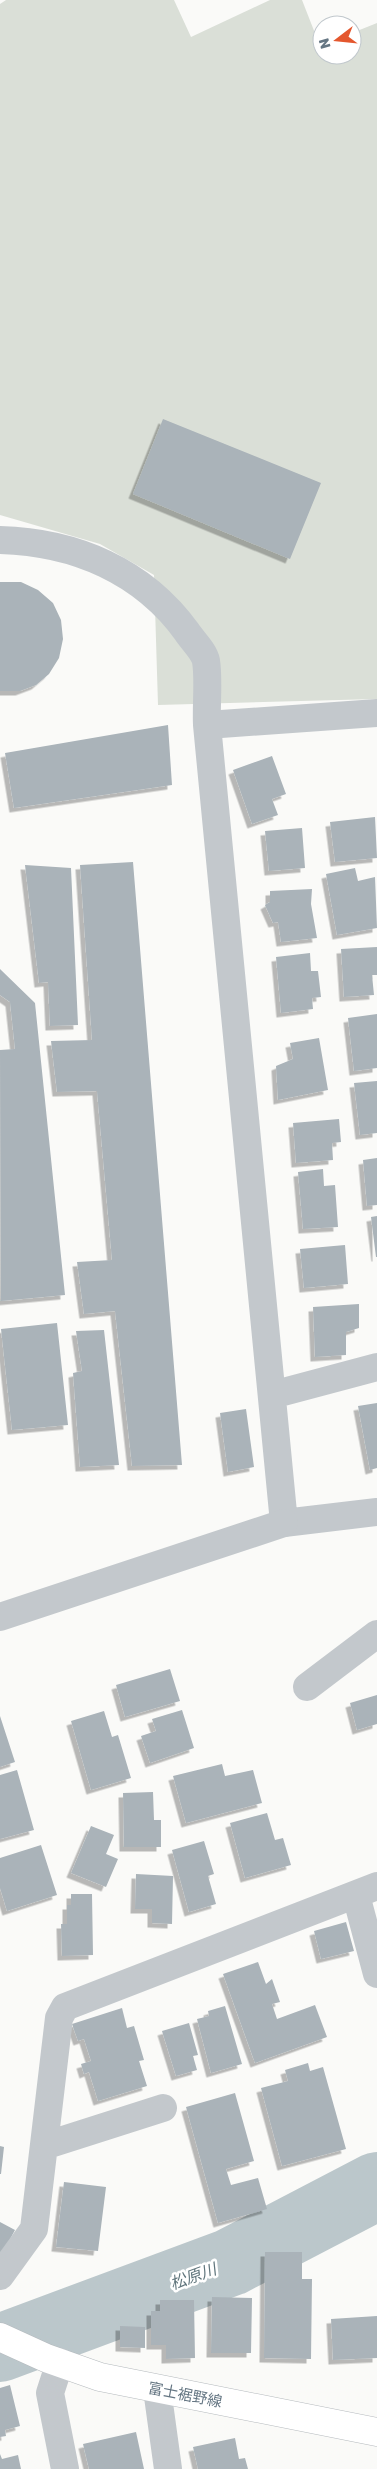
<svg xmlns="http://www.w3.org/2000/svg" width="377" height="2469" viewBox="0 0 377 2469" font-family="Rubik,'Noto Sans JP',sans-serif">
	<style>
		.green { fill: #dadfd7 }
		.lines { fill: none; stroke-linecap: round; stroke-linejoin: round }
		.river { stroke: #bbc7cb; stroke-width: 68 }
		.building { fill: #aab3b9; filter: url(#shadow) }
		.primary-casing { stroke: #b5babe; stroke-width: 29 }
		.minor { stroke: #c3c8cc; stroke-width: 28 }
		.tertiary { stroke: #c3c8cc; stroke-width: 28 }
		.primary { stroke: #fff; stroke-width: 28 }
		.labels { text-anchor: middle; stroke-width: 5; stroke-linejoin: round; paint-order: stroke }
		.street-label { font-size: 15px; fill: #657683; stroke: #fff }
		.water-label { font-size: 16px; font-style: italic; fill: #60757c; stroke: #fff }
	</style>
	<defs>
		<filter id="shadow"><feDropShadow dx="-4.5" dy="4.5" stdDeviation="0" flood-color="#0004"/></filter>
	</defs>
	<rect width="100%" height="100%" fill="#fafaf8"/>
	<path class="green" d="M6,0H174L191,37L270,0H302L320,46L322,45V55H352V33L377,23V699L158,705L154,575L100,544L0,515V4Z"/>
	<g class="lines">
		<path class="river" d="M0,2348L231,2262L377,2186"/>
	</g>
	<path class="building" d="M163,419L321,483L290,559L133,494Z
		M0,582H21L38,590L53,603L61,620L63,639L59,658L49,674L36,685L20,691H0Z
		M168,725L172,785L14,808L5,753Z
		M272,756L286,794L272,799L278,815L252,824L233,770Z
		M375,817L377,858L335,862L330,822Z
		M302,828L305,868L269,871L265,831Z
		M133,862L182,1465L132,1466L115,1311L84,1314L77,1262L112,1260L97,1091L57,1092L51,1041L92,1040L80,865Z
		M25,865L71,868L78,1025L50,1026L48,982L39,983Z
		M355,868L358,881L375,877L377,928L337,935L326,874Z
		M312,889L311,904L317,938L281,942L278,922L273,923L265,905L270,902V891Z
		M377,947V975H372L374,995L344,997L341,949Z
		M310,953L311,971H318L321,997L312,998L313,1009L281,1013L276,957Z
		M0,969L35,1003L65,1295L1,1301L0,1050L15,1049L10,1002L0,995Z
		M377,1014V1068L354,1071L348,1018Z
		M319,1038L328,1090L278,1100L276,1066L293,1059L290,1043Z
		M377,1081V1133L360,1135L354,1083Z
		M339,1119L341,1142L332,1143L333,1160L296,1163L293,1123Z
		M377,1158V1205L367,1206L363,1160Z
		M323,1169L324,1186L335,1185L338,1227L303,1229L298,1172Z
		M377,1216V1257H376L371,1217Z
		M345,1245L348,1284L304,1288L300,1249Z
		M359,1304V1328L346,1332V1355L315,1357L313,1307Z
		M57,1323L68,1425L12,1430L1,1329Z
		M104,1330L119,1465L80,1467L73,1373L82,1371L76,1331Z
		M377,1403V1468L370,1470L358,1406Z
		M246,1409L254,1467L228,1472L220,1413Z
		M170,1669L180,1701L125,1717L116,1685Z
		M377,1695V1724L357,1730L350,1703Z
		M182,1710L194,1748L150,1763L141,1736L156,1731L152,1719Z
		M104,1711L112,1737L118,1735L131,1778L91,1790L71,1721Z
		M0,1716L15,1762L0,1767Z
		M222,1764L225,1776L253,1770L262,1803L186,1823L173,1776Z
		M17,1770L34,1830L0,1839V1775Z
		M153,1792L154,1820H161V1847H124L123,1793Z
		M267,1813L275,1840L283,1838L291,1865L245,1878L230,1823Z
		M91,1826L114,1835L106,1854L118,1859L106,1887L71,1873Z
		M204,1841L214,1874L208,1876L216,1904L189,1912L172,1850Z
		M41,1845L57,1895L7,1911L0,1888V1858Z
		M136,1874L173,1876L172,1924L152,1923V1909H135Z
		M71,1894H92L93,1955L62,1956L61,1924H67V1905H71Z
		M346,1922L354,1951L321,1959L314,1931Z
		M258,1962L266,1984L272,1979L280,2002L272,2004L277,2019L315,2005L327,2037L255,2063L223,1974Z
		M225,2006L242,2064L211,2073L197,2019L209,2016L208,2011Z
		M122,2008L127,2028L134,2026L144,2060L139,2061L147,2086L98,2101L89,2072L84,2074L81,2064L91,2061L84,2039L78,2041L72,2024Z
		M189,2023L198,2055L193,2056L197,2070L176,2076L162,2031Z
		M308,2063L310,2071L323,2067L346,2149L282,2166L261,2088L288,2081L285,2070Z
		M235,2093L254,2161L226,2169L231,2185L258,2178L267,2209L218,2223L186,2107Z
		M0,2146L4,2147L1,2174H0Z
		M64,2182L106,2187L98,2251L56,2247Z
		M0,2222L15,2230L0,2258Z
		M265,2252H302V2279H312L311,2359L264,2358Z
		M212,2297L252,2298L251,2353H211Z
		M160,2300H194L195,2358L166,2359V2345H151V2311H160Z
		M377,2316V2358L333,2360L331,2319Z
		M120,2326L145,2327V2348L120,2347Z
		M10,2385L20,2426L5,2430L6,2436L0,2437V2388Z
		M136,2432L144,2469H89L83,2444Z
		M235,2438L239,2459L245,2458L248,2469H198L193,2447Z
		M0,2454L2,2459L18,2455L21,2469H0Z"/>
	<g class="lines">
		<defs>
			<path id="primary" d="M0,2337L46,2358L100,2377L377,2432"/>
		</defs>
		<use href="#primary" class="primary-casing"/>
		<path class="minor" d="M0,540C75,542 143,571 187,632C192,640 204,651 206,661C209,679 206,706 207,725L284,1523L377,1512
			M207,725L377,713
			M272,1395L377,1367
			M307,1687L377,1634
			M356,1895L377,1974
			M44,2146L163,2108
			M0,2276L34,2229L59,2018L65,2007L377,1886
			M60,2362L50,2393L65,2469
			M157,2389L168,2469"/>
		<path class="tertiary" d="M0,1617L284,1523"/>
		<use href="#primary" class="primary"/>
	</g>
	<g class="labels">
		<g class="street-label">
			<text transform="translate(185 2395) rotate(11)" y="5">富士裾野線</text>
		</g>
		<g class="water-label">
			<text transform="translate(193 2276) rotate(-20)" y="6">松原川</text>
		</g>
	</g>
	<g transform="translate(337 40) rotate(254)"><circle r="24" fill="#ffffff" stroke="#c1c8cd"/>
	<path d="M0-4L9 19L0 12L-9 19Z" fill="#e4572e"/>
	<text y="-8" font-size="14" font-weight="bold" text-anchor="middle" fill="#657683">N</text>
	</g>
</svg>
